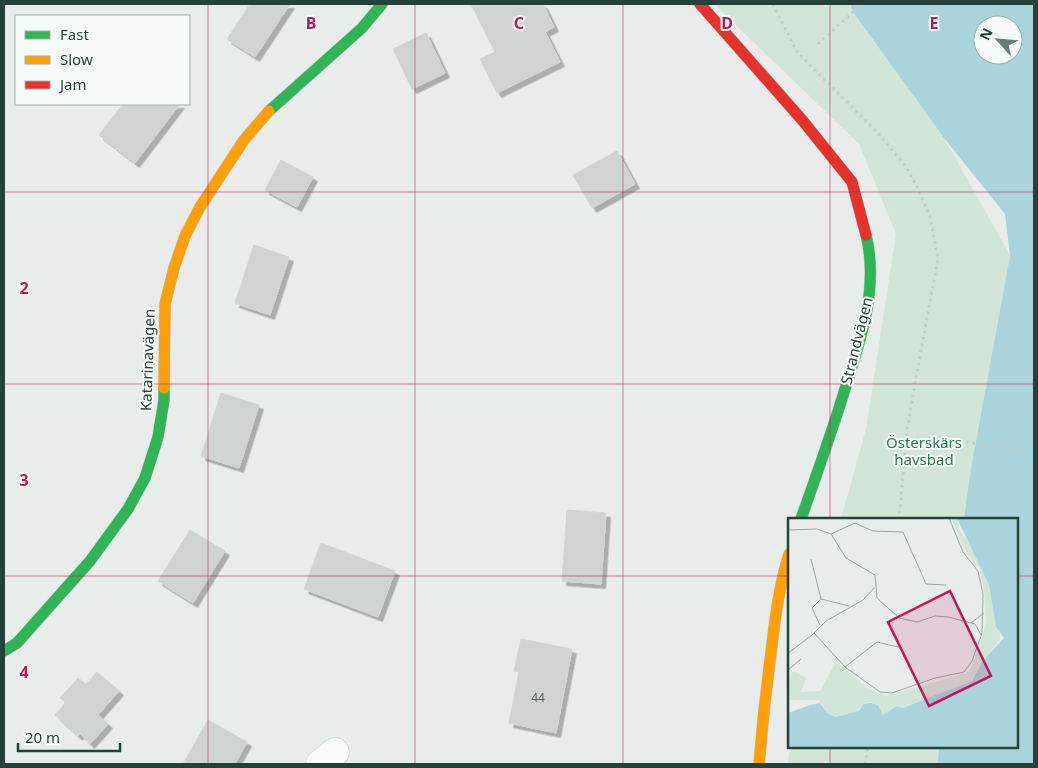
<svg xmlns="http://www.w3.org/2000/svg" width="1038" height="768" viewBox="0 0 1038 768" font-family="'Noto Sans',sans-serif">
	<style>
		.green { fill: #d1e6d8 }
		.water { fill: #a9d4db; fill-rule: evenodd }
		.building { fill: #cfd4d2; stroke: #d1d6d4; filter: url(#shadow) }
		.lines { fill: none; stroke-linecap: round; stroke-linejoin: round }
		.street-casing { stroke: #c5cac8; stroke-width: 29 }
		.fast-casing { stroke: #c3cbc8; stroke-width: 12 }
		.slow-casing { stroke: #c3cbc8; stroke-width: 12 }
		.jam-casing { stroke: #c3cbc8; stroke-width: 12 }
		.path { stroke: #c3ccca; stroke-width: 3; stroke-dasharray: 2.5 4; stroke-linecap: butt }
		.street { stroke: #fcfcfc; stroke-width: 28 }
		.fast { stroke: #30b455; stroke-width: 11 }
		.slow { stroke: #ff9f0a; stroke-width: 11 }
		.jam { stroke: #e5322d; stroke-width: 11 }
		.grid { fill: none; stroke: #c2185b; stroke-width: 1; stroke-opacity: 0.55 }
		.labels { text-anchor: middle; stroke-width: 4; stroke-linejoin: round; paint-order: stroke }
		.number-label { font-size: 12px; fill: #506761 }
		.street-label { font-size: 15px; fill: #24423a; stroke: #f7fbf9 }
		.park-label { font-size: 15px; fill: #2d7a4b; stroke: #f7fbf9 }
		.inset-road { fill: none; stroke: #9aa9a4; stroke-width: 1 }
		.view { fill: #c2185b; fill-opacity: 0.15; stroke: #c2185b; stroke-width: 2.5 }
		.inset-edge { fill: none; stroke: #24423a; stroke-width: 2.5 }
		.grid-label { font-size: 16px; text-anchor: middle; font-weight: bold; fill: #c2185b; stroke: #f7fbf9; stroke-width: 4; stroke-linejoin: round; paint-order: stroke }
	</style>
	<defs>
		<filter id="shadow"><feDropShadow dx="4.5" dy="4.5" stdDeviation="0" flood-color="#0004"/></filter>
	</defs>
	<rect width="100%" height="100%" fill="#e8edeb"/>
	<path class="green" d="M714,4H850L853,12L944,138L1010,255L977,519H841L866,429L896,234L859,144Z
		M790,747H949L946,764H788Z"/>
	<path class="water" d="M850,4H1034V764H938L939,747H1017V519H964L971,469L1010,256L1005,214L944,138L853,12ZM983,25H1013V55H983Z"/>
	<path class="building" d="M250,4H290L255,57L227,39Z
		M471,4H543L554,27L545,32L560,62L497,93L480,59L495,52Z
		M426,33L445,73L412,89L393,49Z
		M123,104H180L135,163L99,135Z
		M617,151L635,184L592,208L573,175Z
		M281,160L313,177L297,207L265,190Z
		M254,245L289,257L270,315L235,303Z
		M221,393L259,405L239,468L201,456Z
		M567,510L606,513L601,584L562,581Z
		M190,530L225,551L193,603L158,581Z
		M321,543L395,571L378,617L304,589Z
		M521,639L572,649L556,733L509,723L519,672L514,671Z
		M97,672L119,691L98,715L108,724L90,744L80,734L78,736L55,715L66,702L60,698L78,678L86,684Z
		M208,720L247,742L235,764H183Z"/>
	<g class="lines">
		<defs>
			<path id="street" d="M320,764L335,752"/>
			<path id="fast" d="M269,111L362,28L382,4
				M801,519C816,476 832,432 845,389C861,339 879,287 866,235
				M4,651L17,643L90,561L128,509L145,478L158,437L164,400V388"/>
			<path id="slow" d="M164,388L165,304L174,268L185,236L200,207L244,140L269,111
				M759,764C762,727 766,690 771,653C775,619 779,586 789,554"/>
			<path id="jam" d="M700,4L803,121L852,182L866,235"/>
		</defs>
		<use href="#street" class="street-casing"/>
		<use href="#fast" class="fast-casing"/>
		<use href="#slow" class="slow-casing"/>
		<use href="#jam" class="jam-casing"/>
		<path class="path" d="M773,4L797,52L876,131L905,165L917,187L930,217L938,259L916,378L907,430L899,519
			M818,44L862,4
			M934,437L1029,452
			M865,764L868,747"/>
		<use href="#street" class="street"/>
		<use href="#fast" class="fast"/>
		<use href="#slow" class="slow"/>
		<use href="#jam" class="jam"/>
	</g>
	<path class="grid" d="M208,4V764M415,4V764M623,4V764M830,4V519M4,192H1034M4,384H1034M4,576H789M1017,576H1034M830,747V764"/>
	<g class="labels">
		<g class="number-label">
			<text x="538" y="702">44</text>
		</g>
		<g class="street-label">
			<text transform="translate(857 341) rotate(-76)" y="5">Strandvägen</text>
			<text transform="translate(148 360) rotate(-88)" y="5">Katarinavägen</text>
		</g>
		<g class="park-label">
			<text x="924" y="448">Österskärs<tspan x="924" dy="17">havsbad</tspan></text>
		</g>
	</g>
	<g transform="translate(788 518)">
		<rect width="230" height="230" fill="#e8edeb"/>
		<path d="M163,0H169L171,11L187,33L201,67L208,109L212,115V121L181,166L95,197L90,187L82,184L75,186L71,193L47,199L39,195L31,182H0L3,152L18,160L13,174L32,173L48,144L80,171L98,178L179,155L184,149L198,107L197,80L192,51L178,34Z" fill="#d1e6d8"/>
		<path d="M169,0H230V230H0V195L22,187L32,185L39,195L47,199L71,193L75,186L83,185L90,187L95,197L109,188L115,190L184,163L195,143L216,120L208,109L201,67Z" fill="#a9d4db"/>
		<path class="inset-road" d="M0,12L29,11L43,16L58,40L87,57L89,80L111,100L129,104L147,98L160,99L187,106L193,117M43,16L67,5L85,13L115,14L138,66L158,67M23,41L33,81M183,105L196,95M32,107L24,90L33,81L61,88M26,115L57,149L92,174L104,175L147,160L176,154L184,143L194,115L195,76L190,53L175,34L161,0M0,135L23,118L38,103L75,82L86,70M57,149L89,124L114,130M0,152L13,141"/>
		<path class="view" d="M162,73L203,158L141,188L100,104Z"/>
		<rect width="230" height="230" class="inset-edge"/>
	</g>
	<g class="grid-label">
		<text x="311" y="29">B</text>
		<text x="519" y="29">C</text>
		<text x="727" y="29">D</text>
		<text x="934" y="29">E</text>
		<text x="24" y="294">2</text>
		<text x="24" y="486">3</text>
		<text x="24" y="678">4</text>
	</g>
	<rect width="1038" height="768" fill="none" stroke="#24423a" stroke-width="10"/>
	<rect x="15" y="15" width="175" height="90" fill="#f7fbf9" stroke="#a3b1ad"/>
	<rect x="25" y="31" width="25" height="8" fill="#30b455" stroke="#a3b1ad"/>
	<text x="60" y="40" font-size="15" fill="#24423a">Fast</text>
	<rect x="25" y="56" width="25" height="8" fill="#ff9f0a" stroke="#a3b1ad"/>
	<text x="60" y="65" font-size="15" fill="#24423a">Slow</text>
	<rect x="25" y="81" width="25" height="8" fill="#e5322d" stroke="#a3b1ad"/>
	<text x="60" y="90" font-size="15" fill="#24423a">Jam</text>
	<g transform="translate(998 40) rotate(296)"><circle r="24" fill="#f7fbf9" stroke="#a3b1ad"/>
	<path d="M0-4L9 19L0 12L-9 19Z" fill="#697e78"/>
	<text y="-8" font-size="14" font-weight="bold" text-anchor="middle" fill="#24423a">N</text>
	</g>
	<path d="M18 743v8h102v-8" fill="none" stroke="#24423a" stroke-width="2.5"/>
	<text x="25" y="743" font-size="15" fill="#24423a" stroke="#f7fbf9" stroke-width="4" paint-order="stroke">20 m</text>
</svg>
